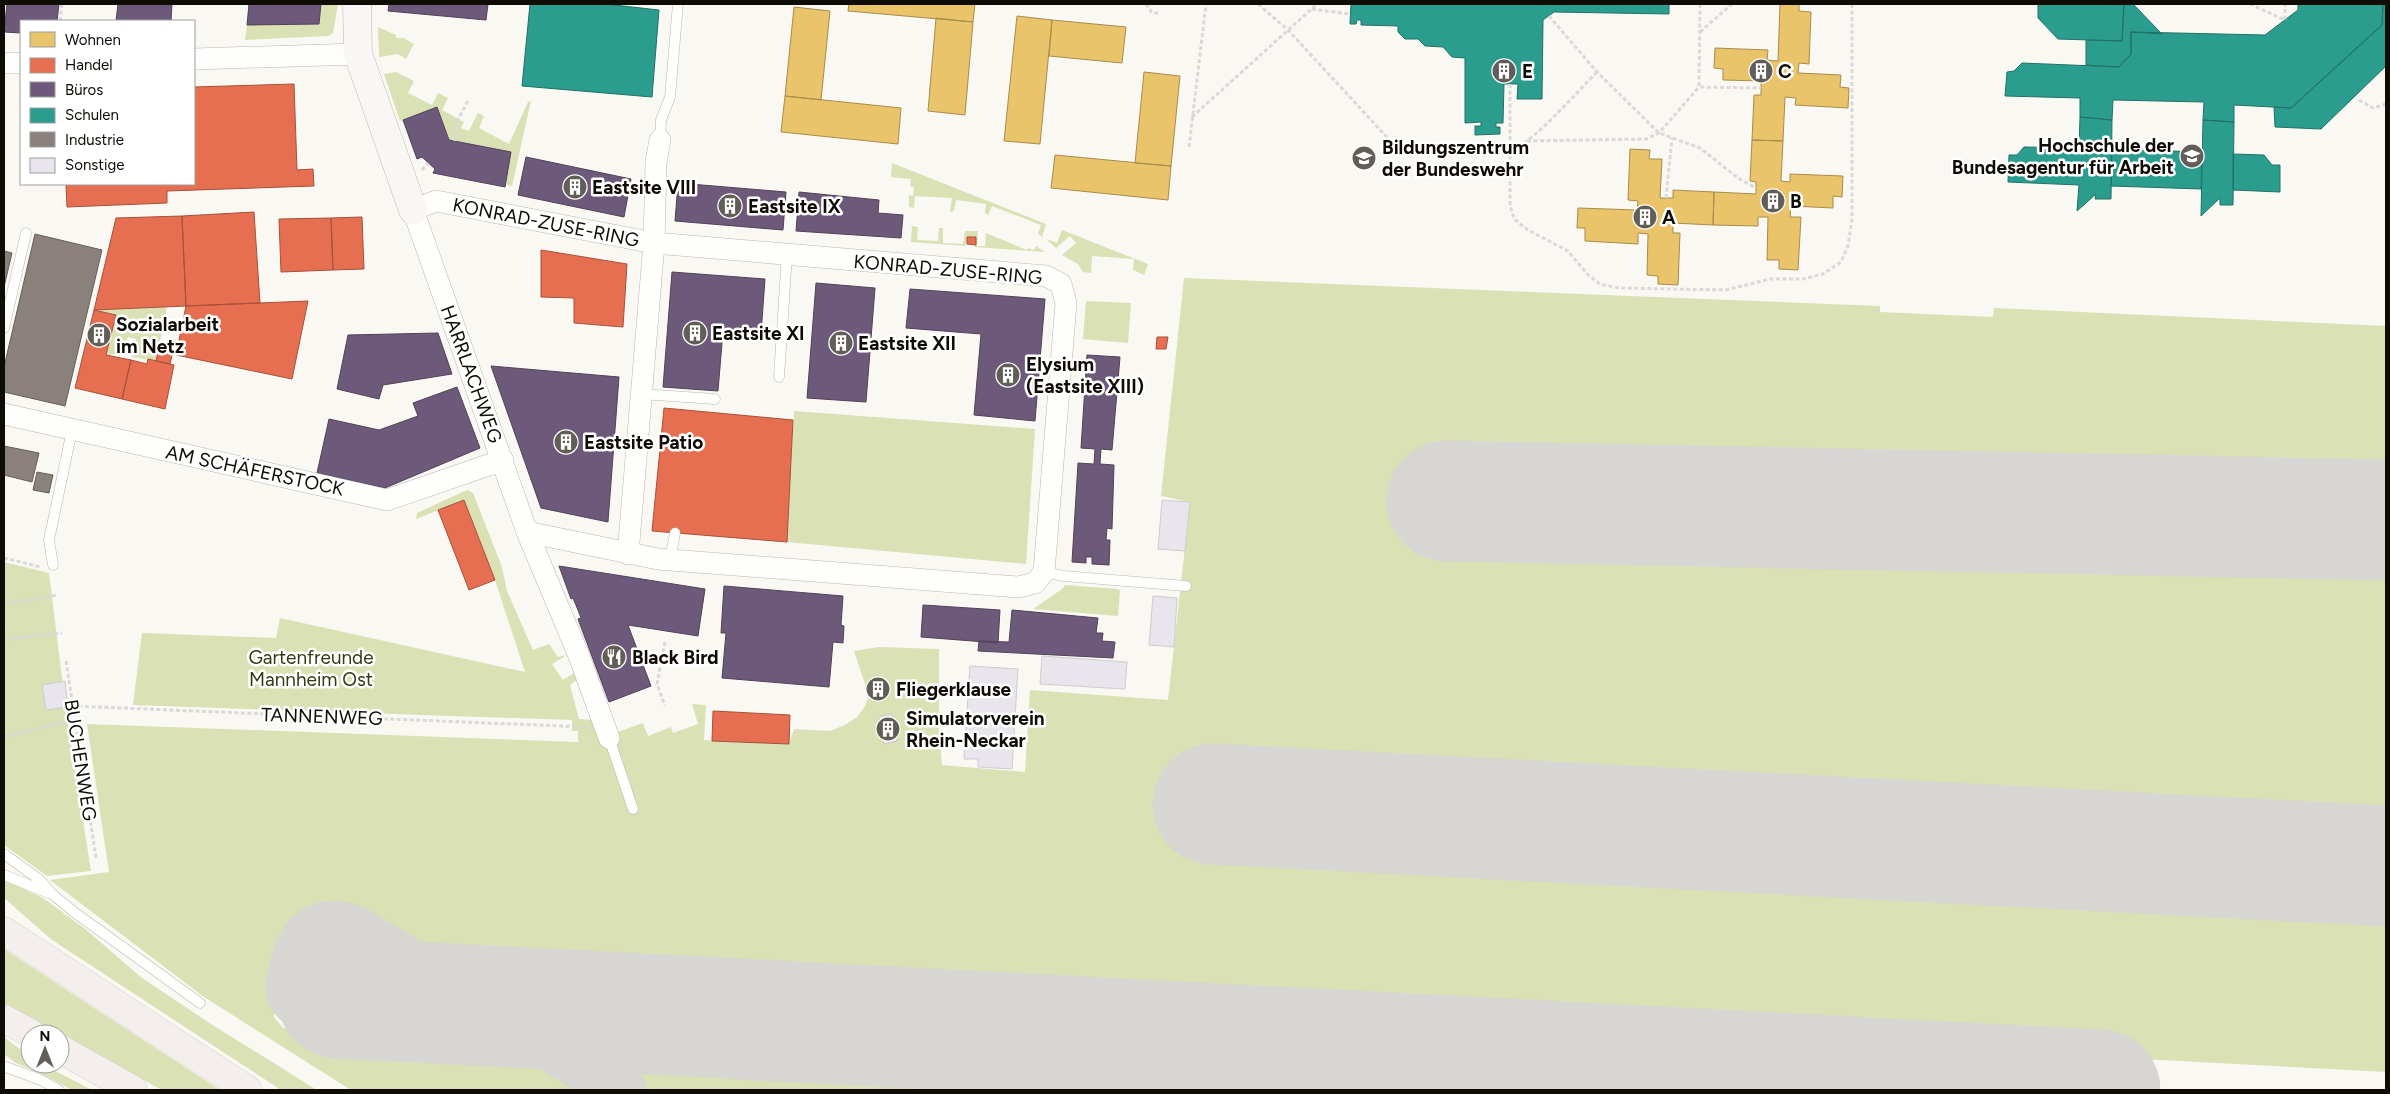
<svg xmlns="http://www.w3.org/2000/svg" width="2390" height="1094" viewBox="0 0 2390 1094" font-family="Figtree,sans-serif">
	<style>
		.green { fill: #dae1b4 }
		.homes { fill: #e9c46a; stroke: #a88c4c }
		.shops { fill: #e76f51; stroke: #a6513a }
		.offices { fill: #6d597a; stroke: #514257 }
		.schools { fill: #2a9d8f; stroke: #227166 }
		.industry { fill: #8a817c; stroke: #655e58 }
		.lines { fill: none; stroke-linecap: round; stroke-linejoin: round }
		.taxiway { stroke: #d7d6d2; stroke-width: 49 }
		.runway { stroke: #d7d6d2; stroke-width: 121 }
		.building { fill: #e8e5ec; stroke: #ceccce }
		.lane-casing { stroke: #b9b6b0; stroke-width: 11 }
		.street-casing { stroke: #b9b6b0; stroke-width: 22 }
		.secondary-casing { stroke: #b9b6b0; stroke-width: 29 }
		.primary-casing { stroke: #d7d5d3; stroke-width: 29 }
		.path { stroke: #dad9d8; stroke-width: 3; stroke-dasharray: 4 2.5; stroke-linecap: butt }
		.lane { stroke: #fefefd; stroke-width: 10 }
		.street { stroke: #fefefd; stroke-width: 21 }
		.secondary { stroke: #f9f6f5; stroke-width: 28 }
		.primary { stroke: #f4eeec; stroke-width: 28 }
		.labels { text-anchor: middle; stroke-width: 5; stroke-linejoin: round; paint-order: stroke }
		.poi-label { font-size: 19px; font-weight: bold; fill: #0f0b05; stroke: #fff; text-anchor: start }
		.street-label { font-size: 19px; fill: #0f0b05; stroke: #fff }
		.park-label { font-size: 19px; fill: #333a12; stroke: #fff }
	</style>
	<rect width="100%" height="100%" fill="#faf8f3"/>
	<path class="green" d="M321,4H338L333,33L328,36L245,40L247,25L319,24Z
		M378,27L396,35V38H404L414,44L406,59L398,54L379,57Z
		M396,72L414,81L408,93L432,105L438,93L448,98L442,110L464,122L461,128L469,131L478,113L484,116L479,128L509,144L528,102L531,101L512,186L505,184L511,152L449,140L437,107L400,121L384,74Z
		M892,163L1046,224L1042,237L1038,234L1041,225L992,206L988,215L985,213L986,204L956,200L954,211L950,212L952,198L915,196L914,208L909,207V195L913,196L914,187L910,186L911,179L891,177Z
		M912,226L918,227L917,240L938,241L939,228H943V243L963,244L965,231H978L977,246H985L986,233L1027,250L1028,248L1034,250L1036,246L1045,252L974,247L976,237H967L966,246L911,242Z
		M1062,230L1148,264L1144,275L1133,270L1134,259L1092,256L1091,273L1083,272L1078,264L1062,255L1076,243L1070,236L1056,248L1046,239L1057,243Z
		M1184,278L1880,306V312L1993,317L1994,308L2386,326V1072L460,970L344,909C316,900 291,921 281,945L274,1017L283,1028L483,1039C524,1046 558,1069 593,1090H351L204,997L50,880L109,872L87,724L578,742V731H572V720L133,705L142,633L276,638L280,618L525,672L495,580L464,500L416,519L417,513L467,490L473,493L502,567L507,591L533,650L549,644L558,657L567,655L552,664L563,680L576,672L582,676L570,685L579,719L597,720L603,738L620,737L618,732L643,723L648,736L671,727L673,733L698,724L692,704L706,705L704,740L789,744L794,729L830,731L845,725L857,717L864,708L869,696L854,651L879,647L939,649V732L942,765L1025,772L1030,690L1168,700L1190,502L1161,496Z
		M1086,301L1131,303L1128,343L1083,339Z
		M167,307L156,361L132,357L136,339L128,337L126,342H123L121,354L106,355L116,315L94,310Z
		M794,411L1035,429L1026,564L787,542Z
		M4,562L49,573L67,718L91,871L47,876L4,845Z
		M1065,585L1118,589L1120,591L1118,616L1033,609L1062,589Z
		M4,880L43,898L84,928L142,978L214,1026L317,1090H281L52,940L4,898Z
		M4,949L220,1090H162L4,1005Z
		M4,1037L30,1057V1064H42L92,1090H72L46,1076L16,1063L4,1054Z
		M650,1049L1083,1071L1093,1090H649L631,1077L627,1065L637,1051Z
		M1177,1076L1454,1090H1151C1159,1081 1166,1078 1177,1076Z"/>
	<path class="homes" d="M849,4H975L973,22L848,11Z
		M1780,4H1799V11L1811,12L1809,64L1799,63L1798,73L1841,75L1840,87L1849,88L1848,108L1795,105L1796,98L1785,97L1783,141L1752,140L1754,95H1761V81L1723,80V69L1714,68L1715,48L1768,50L1767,60L1778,61Z
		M794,7L830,11L821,100L785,96Z
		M1017,16L1052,20L1040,144L1004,141Z
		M936,18L973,22L965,115L928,111Z
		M1052,20L1126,27L1122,63L1049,56Z
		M1144,72L1180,76L1171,166L1135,163Z
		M785,96L901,108L898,144L781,132Z
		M1752,140L1783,141L1781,181L1790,182V174L1843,176L1842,197L1833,196V208L1791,206L1790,217H1801L1798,270L1779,269V260H1767L1768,217H1758V226L1713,225L1714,192L1756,194V182L1750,181Z
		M1630,149L1650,150L1649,159H1662L1660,198H1673V190L1714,192L1713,225L1673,223V233H1680L1678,285L1658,284V276L1647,275L1648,234L1638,233V244L1585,241V228H1577L1578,208L1637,210L1638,201L1628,200Z
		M1055,155L1171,166L1168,200L1051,188Z"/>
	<path class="shops" d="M294,84L297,170L313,169L314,186L167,191V203L67,207L66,184H194V87Z
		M254,212L260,303L186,306L182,216Z
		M182,216L186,306L94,310L116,218Z
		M362,217L364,269L333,270L331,218Z
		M331,218L333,270L281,272L279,219Z
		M967,237H976V245L967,244Z
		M541,250L627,264L623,327L574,323V298L541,297Z
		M308,301L292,379L176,355L186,306Z
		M94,310L116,315L106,355L131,360L122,399L75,388Z
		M1157,337H1168L1166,349H1156Z
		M159,348L173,351L170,364L156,361Z
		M148,359L174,365L165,409L122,399L131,360L147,364Z
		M664,408L793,420L787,542L652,531Z
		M464,500L495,580L469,590L438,510Z
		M713,711L790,715L789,744L712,741Z"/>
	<path class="offices" d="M7,4H59L57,21H21V33L4,32Z
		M118,4H172L171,21H116Z
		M249,4H321L319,24L247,25Z
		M389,4H488L486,20L388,11Z
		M437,107L449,140L511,152L505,187L433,173L435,169L422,157L417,159L403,120Z
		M526,157L631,179L624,217L518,195Z
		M678,183L786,192L783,230L675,221Z
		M799,192L879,200L878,213L903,215L901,238L796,231Z
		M672,272L765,279L761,334L723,331L718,391L663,387Z
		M816,283L875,288L866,402L807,398Z
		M910,289L1045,299L1035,421L974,415L981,334L906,328Z
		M438,333L452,374L383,385L379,399L337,389L348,335Z
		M1087,355L1120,357L1112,450L1101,449L1100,464L1114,465L1112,529L1107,528L1106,540H1110L1109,565L1092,564V557H1086V563L1072,562L1078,463L1094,464L1095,449L1081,448Z
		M491,366L619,377L608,522L541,508Z
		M457,387L480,448L385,488L317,473L329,419L379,430L418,416L413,403Z
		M559,566L705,589L698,636L628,625L651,686L609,702L578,619L581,618L578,610L573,598L571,599Z
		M724,586L843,596L841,625L844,626L843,643L833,642L829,687L722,678L726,633H721Z
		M923,605L1000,610L998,643L921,637Z
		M1012,610L1098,618L1096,633H1103L1102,641L1115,642L1113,658L978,651L979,641L1009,642Z"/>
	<path class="schools" d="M530,4H605L659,10L652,97L522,86Z
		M1351,4H1669V14L1554,12L1543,20L1542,99H1517L1518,84H1504L1503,123H1496V127H1500V134L1475,135V126H1481V122L1465,123V58L1452,57L1443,47L1425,46L1418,39H1405L1398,32V26L1361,25V20H1357L1356,24H1350Z
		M2038,4H2124L2122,41L2058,39L2038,18Z
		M2124,4H2133L2162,34L2131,32V54L2119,67L2086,65V40L2122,41Z
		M2298,4H2383L2382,25L2291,108L2234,105V122L2203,120L2204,102L2113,100L2112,120L2080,117V98L2005,96L2007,72L2014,71L2022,63L2119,67L2131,54V32L2265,35L2298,10Z
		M2383,4H2386V66L2321,129L2275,127L2274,107L2291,108L2382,25Z
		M2080,117L2112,120L2111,199H2095L2096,194L2077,211L2079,185L2008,182L2009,155H2017L2024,147L2079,148Z
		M2203,120L2234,122L2233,205H2220V198L2201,216Z
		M2112,149L2202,152L2201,189L2111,186Z
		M2233,154L2264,155L2272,165H2280V192L2233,190Z"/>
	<path class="industry" d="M35,234L102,250L65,406L4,392V367Z
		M4,251L12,253L4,287Z
		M4,446L39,453L32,482L4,475Z
		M37,472L53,475L49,493L33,490Z"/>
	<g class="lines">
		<path class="taxiway" d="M338,998C323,1004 309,1013 295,1000C292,997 290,994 290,990C289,984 292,977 293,971C299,936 320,913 358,932L622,1090
			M601,1077C584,1056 583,1027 613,1016C621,1013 631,1014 640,1013
			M1120,1090C1124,1042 1170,1044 1206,1043
			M2079,1090L2083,1089"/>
		<path class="runway" d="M1447,501L2386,520
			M1213,804L2386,866
			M338,998L2100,1090"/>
	</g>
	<path class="building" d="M1162,500L1190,502L1185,551L1158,549Z
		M1153,596L1177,598L1174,647L1149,645Z
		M1042,656L1127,662L1125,689L1040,684Z
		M970,666L1018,669L1012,769L978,767V759H964Z
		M883,679L886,696L874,698L870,682Z
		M65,681L68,707L46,710L42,685Z
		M892,714L897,741L884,744L879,717Z"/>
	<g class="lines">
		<defs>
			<path id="lane" d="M660,140L661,120L670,97L678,4
				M4,328L26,233
				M779,377L787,254
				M641,394L715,399
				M670,560L675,533
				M53,565L49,540L72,430
				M1044,572L1064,576L1186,586
				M609,738L633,809
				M4,854L40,880L51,893L74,912L200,1003
				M4,875L49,893
				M4,1068L6,1067L41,1080L59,1090"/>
			<path id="street" d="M194,59L358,54
				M4,63H21
				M4,414L387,500L503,460
				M527,532L658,559L1018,587L1035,583L1044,572L1066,303L1061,284L1046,276L654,243L436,201L413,210L527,532L579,656L609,738
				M628,554L654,243L656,162L660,140"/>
			<path id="secondary" d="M357,4L358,54L413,210"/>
			<path id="primary" d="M4,931L248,1090
				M4,1019L32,1034
				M60,1049L133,1090"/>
		</defs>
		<use href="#lane" class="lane-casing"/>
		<use href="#street" class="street-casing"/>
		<use href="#secondary" class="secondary-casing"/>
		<use href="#primary" class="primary-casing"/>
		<path class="path" d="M1146,4L1152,13H1160
			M1258,4L1288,30L1396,147L1406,153C1428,154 1490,158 1509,152C1532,144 1578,91 1597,72
			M1700,4L1699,87L1761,88
			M2250,4L2285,20V4
			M1312,9L1350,14
			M1549,16L1597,72L1659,133L1700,148L1738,178L1756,188
			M60,21L62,4
			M1700,32L1732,4
			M1510,84V205L1514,219L1528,230L1568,251L1588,275L1600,284L1619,288L1726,290L1770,279H1803L1823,274L1841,262L1848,246L1852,219V4
			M2359,100L2373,108L2386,104
			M1192,117L1317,4
			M455,141L456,123L468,101
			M1527,141L1646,139L1659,133L1699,87
			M1189,147L1206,4
			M422,170L428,163
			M1666,198L1672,138
			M4,558L41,567
			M7,604L57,595
			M9,639L62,633
			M665,642L657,684L665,706
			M66,661L96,858
			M72,706L586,727
			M4,737L74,720"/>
		<use href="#lane" class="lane"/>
		<use href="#street" class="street"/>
		<use href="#secondary" class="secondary"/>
		<use href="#primary" class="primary"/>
	</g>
	<defs>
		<symbol id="building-disc" viewBox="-11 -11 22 22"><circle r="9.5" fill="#615e58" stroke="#fff"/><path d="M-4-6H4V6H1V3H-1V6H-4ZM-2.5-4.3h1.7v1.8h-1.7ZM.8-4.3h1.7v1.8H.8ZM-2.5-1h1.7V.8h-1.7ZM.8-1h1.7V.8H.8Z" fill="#fff"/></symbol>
		<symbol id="university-disc" viewBox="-11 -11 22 22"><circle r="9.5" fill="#615e58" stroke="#fff"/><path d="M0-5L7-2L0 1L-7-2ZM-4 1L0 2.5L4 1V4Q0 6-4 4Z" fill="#fff"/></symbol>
		<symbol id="restaurant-disc" viewBox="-11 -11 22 22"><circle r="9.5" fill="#615e58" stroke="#fff"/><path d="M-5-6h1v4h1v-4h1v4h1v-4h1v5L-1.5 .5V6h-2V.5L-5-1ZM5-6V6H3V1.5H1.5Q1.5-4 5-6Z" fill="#fff"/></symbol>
	</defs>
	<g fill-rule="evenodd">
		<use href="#building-disc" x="1490" y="57" width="28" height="28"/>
		<use href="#building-disc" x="1747" y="57" width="28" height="28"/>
		<use href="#university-disc" x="2178" y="142" width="28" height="28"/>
		<use href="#university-disc" x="1350" y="144" width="28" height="28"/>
		<use href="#building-disc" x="561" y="173" width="28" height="28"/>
		<use href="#building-disc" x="1759" y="187" width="28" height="28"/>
		<use href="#building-disc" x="716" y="192" width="28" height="28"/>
		<use href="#building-disc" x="1631" y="203" width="28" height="28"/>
		<use href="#building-disc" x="681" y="319" width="28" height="28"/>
		<use href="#building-disc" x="85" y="321" width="28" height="28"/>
		<use href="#building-disc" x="827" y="329" width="28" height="28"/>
		<use href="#building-disc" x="994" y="361" width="28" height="28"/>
		<use href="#building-disc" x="552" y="428" width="28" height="28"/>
		<use href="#restaurant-disc" x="600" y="643" width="28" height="28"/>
		<use href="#building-disc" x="864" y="675" width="28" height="28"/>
		<use href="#building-disc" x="874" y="715" width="28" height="28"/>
	</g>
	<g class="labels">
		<g class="poi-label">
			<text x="1522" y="78">E</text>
			<text x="1778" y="78">C</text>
			<text x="2174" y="152" text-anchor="end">Hochschule der<tspan x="2174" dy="22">Bundesagentur für Arbeit</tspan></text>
			<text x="1382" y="154">Bildungszentrum<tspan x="1382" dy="22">der Bundeswehr</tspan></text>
			<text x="592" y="194">Eastsite VIII</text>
			<text x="1790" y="208">B</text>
			<text x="748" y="213">Eastsite IX</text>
			<text x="1662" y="224">A</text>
			<text x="116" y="331">Sozialarbeit<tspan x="116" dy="22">im Netz</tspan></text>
			<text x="712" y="340">Eastsite XI</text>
			<text x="858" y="350">Eastsite XII</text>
			<text x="1026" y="371">Elysium<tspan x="1026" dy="22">(Eastsite XIII)</tspan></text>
			<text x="584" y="449">Eastsite Patio</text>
			<text x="632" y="664">Black Bird</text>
			<text x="896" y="696">Fliegerklause</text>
			<text x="906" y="725">Simulatorverein<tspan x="906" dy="22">Rhein-Neckar</tspan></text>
		</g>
		<g class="street-label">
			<text transform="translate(546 222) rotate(11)" y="7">KONRAD-ZUSE-RING</text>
			<text transform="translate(948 269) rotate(5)" y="7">KONRAD-ZUSE-RING</text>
			<text transform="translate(472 374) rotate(70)" y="7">HARRLACHWEG</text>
			<text transform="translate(255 470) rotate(12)" y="7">AM SCHÄFERSTOCK</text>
			<text transform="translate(322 716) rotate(2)" y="7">TANNENWEG</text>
			<text transform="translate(81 760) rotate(81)" y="7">BUCHENWEG</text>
		</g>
		<g class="park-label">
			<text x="311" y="664">Gartenfreunde<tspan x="311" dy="22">Mannheim Ost</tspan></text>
		</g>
	</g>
	<rect width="2390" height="1094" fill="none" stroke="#0f0b05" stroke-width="10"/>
	<rect x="20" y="20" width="175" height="165" fill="#ffffff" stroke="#9f9d9b"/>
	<rect x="30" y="32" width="25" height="15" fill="#e9c46a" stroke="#9f9d9b"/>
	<text x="65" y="45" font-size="15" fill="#0f0b05">Wohnen</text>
	<rect x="30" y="58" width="25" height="15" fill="#e76f51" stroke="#9f9d9b"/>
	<text x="65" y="70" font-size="15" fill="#0f0b05">Handel</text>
	<rect x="30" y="82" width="25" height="15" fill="#6d597a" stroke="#9f9d9b"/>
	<text x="65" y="95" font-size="15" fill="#0f0b05">Büros</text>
	<rect x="30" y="108" width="25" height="15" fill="#2a9d8f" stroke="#9f9d9b"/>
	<text x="65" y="120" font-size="15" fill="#0f0b05">Schulen</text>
	<rect x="30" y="132" width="25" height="15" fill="#8a817c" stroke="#9f9d9b"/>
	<text x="65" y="145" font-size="15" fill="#0f0b05">Industrie</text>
	<rect x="30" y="158" width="25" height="15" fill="#e8e5ec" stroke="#9f9d9b"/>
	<text x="65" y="170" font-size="15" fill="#0f0b05">Sonstige</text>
	<g transform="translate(45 1049)"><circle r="24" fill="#ffffff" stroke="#9f9d9b"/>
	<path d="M0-4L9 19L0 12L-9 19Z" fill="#615e58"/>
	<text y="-8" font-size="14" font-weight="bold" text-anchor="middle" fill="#0f0b05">N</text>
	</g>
</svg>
